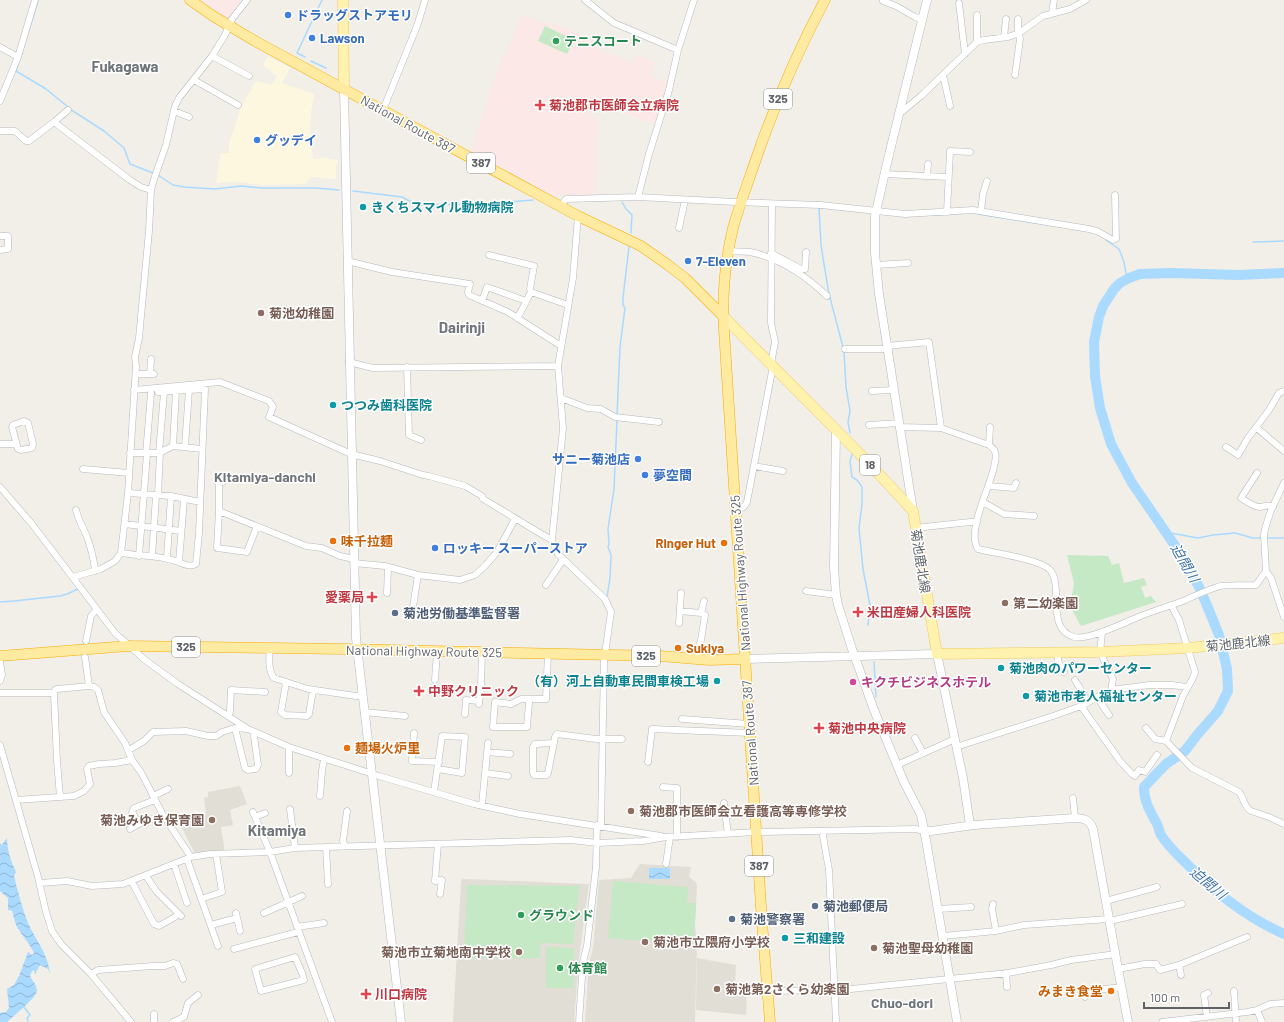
<svg xmlns="http://www.w3.org/2000/svg" width="1284" height="1022" viewBox="0 0 1284 1022" font-family="Barlow,'Noto Sans JP',sans-serif">
	<style>
		.commercial { fill: #fef7e0 }
		.education { fill: #e1ded6 }
		.medical { fill: #fce8e6 }
		.grass { fill: #c5e8c5 }
		.water { fill: url(#water-waves) }
		.lines { fill: none; stroke-linecap: round; stroke-linejoin: round }
		.stream { stroke: #aadaff; stroke-width: 1.5 }
		.river { stroke: #aadaff; stroke-width: 10 }
		.minor-casing { stroke: #b5b8bc; stroke-width: 7 }
		.tertiary-casing { stroke: #b5b8bc; stroke-width: 9 }
		.primary-casing { stroke: #f2c960; stroke-width: 11 }
		.trunk-casing { stroke: #f9ab00; stroke-width: 11 }
		.minor { stroke: #fff; stroke-width: 6 }
		.tertiary { stroke: #fff; stroke-width: 8 }
		.primary { stroke: #fff2af; stroke-width: 10 }
		.trunk { stroke: #feeaa1; stroke-width: 10 }
		.shop-dot { fill: #3f7fe0; stroke: #fff; stroke-width: 1.5 }
		.leisure-dot { fill: #2e9e5b; stroke: #fff; stroke-width: 1.5 }
		.health-dot { fill: #e0444e; stroke: #fff; stroke-width: 1.5 }
		.culture-dot { fill: #0f9aa8; stroke: #fff; stroke-width: 1.5 }
		.education-dot { fill: #8d6e63; stroke: #fff; stroke-width: 1.5 }
		.food-dot { fill: #e8710a; stroke: #fff; stroke-width: 1.5 }
		.service-dot { fill: #5c6f8a; stroke: #fff; stroke-width: 1.5 }
		.hotel-dot { fill: #d1479c; stroke: #fff; stroke-width: 1.5 }
		.labels { text-anchor: middle; stroke-width: 3; stroke-linejoin: round; paint-order: stroke }
		.shield { fill: #fff; stroke: #8f9295; stroke-width: 1 }
		.shield-label { font-size: 12px; font-weight: bold; fill: #5f6368 }
		.shop-label { font-size: 13px; font-weight: bold; fill: #366cbe; stroke: #fff; text-anchor: start }
		.leisure-label { font-size: 13px; font-weight: bold; fill: #27864d; stroke: #fff; text-anchor: start }
		.health-label { font-size: 13px; font-weight: bold; fill: #be3a42; stroke: #fff; text-anchor: start }
		.street-label { font-size: 13px; fill: #5f6368; stroke: #fff }
		.culture-label { font-size: 13px; font-weight: bold; fill: #0d838f; stroke: #fff; text-anchor: start }
		.education-label { font-size: 13px; font-weight: bold; fill: #785e54; stroke: #fff; text-anchor: start }
		.food-label { font-size: 13px; font-weight: bold; fill: #c56008; stroke: #fff; text-anchor: start }
		.service-label { font-size: 13px; font-weight: bold; fill: #4e5e75; stroke: #fff; text-anchor: start }
		.hotel-label { font-size: 13px; font-weight: bold; fill: #b23c85; stroke: #fff; text-anchor: start }
		.neighbourhood-label { font-size: 14px; font-weight: bold; fill: #70757a; stroke: #fff }
		.water-label { font-size: 14px; font-style: italic; fill: #4174aa; stroke: #fff }
		.quarter-label { font-size: 15px; font-weight: bold; fill: #70757a; stroke: #fff }
	</style>
	<defs>
		<pattern id="water-waves" width="16" height="10" patternUnits="userSpaceOnUse"><rect width="16" height="10" fill="#aadaff"/><path d="M0 5q4-4 8 0t8 0" fill="none" stroke="#8eb4d2"/></pattern>
	</defs>
	<rect width="100%" height="100%" fill="#f1efe8"/>
	<path class="commercial" d="M268,56L290,68L282,83L314,94L311,112L310,138L313,159L324,158L338,160L336,167V179L311,177L306,182V184L276,185H261L239,182L217,183L216,182L221,153H229V144L241,107L256,81L271,85L277,76L263,65Z"/>
	<path class="education" d="M240,786L247,804L230,810L233,825L221,827L225,853L196,856L180,824L206,815L204,798L208,797V792Z
		M640,864L691,867L689,877L696,882L697,886L695,925L697,945L695,1022H585L589,962L593,948L599,880L631,878Z
		M463,879L589,884L579,958L574,1022H453L461,881Z
		M697,958L736,965L735,985H737V992L747,993L746,1015L696,1010Z"/>
	<path class="medical" d="M201,0H245L229,19Z
		M522,16L561,26L601,45L599,49L632,62L636,55L654,63L650,75L667,83L655,124L616,110L595,100L589,115L598,120L594,195H552L471,151L499,67Z"/>
	<path class="grass" d="M545,26L574,40L567,54L538,41Z
		M1067,555L1108,556L1112,565L1119,563L1124,583L1144,578L1147,585L1141,587L1145,598L1151,596L1156,602L1081,626L1072,610V595L1074,583Z
		M613,881L688,887L687,903H696L694,939L682,944L608,938Z
		M467,885L579,886L573,944L541,943L540,958H464Z
		M546,947L574,948L573,988H546Z"/>
	<path class="water" d="M7,838C7,850 11,861 16,872L14,876C18,892 22,908 28,923C36,941 48,953 50,974L48,969L40,965L35,974L34,970L32,971L30,976L36,986L37,991L34,997L26,1005L7,1022H0V1013L6,1012L9,1008L7,989L14,985L19,976L28,952L32,955L34,953C30,944 24,938 19,930C15,925 14,917 12,911L8,910V898L0,891V842L1,846Z
		M649,868H670V879H649Z"/>
	<g class="lines">
		<path class="stream" d="M38,1L16,71L46,89L73,111L104,131L124,148L130,164L153,173
			M305,57L297,53L322,0
			M311,61L326,68
			M158,175L173,185L184,187L215,189L241,186L262,188H316L339,190
			M353,191L402,197L417,205L482,204L533,200
			M622,202L626,209L632,215L631,233
			M823,208H819L821,244L823,258L829,294L843,347
			M978,214L1055,226
			M936,215L966,213
			M1106,240L1119,249L1124,262L1127,279
			M1253,242L1284,241
			M844,351L846,387L850,411L848,422L850,433
			M617,415L620,347L625,308L623,305V298L629,247
			M852,454L850,461L852,477L857,480L862,487V504L859,528L863,569L870,605L868,625
			M1165,532L1198,538L1213,535L1235,533L1253,538H1262
			M1266,538H1284
			M607,597L610,578L611,555L608,547L609,544L608,529L614,489L617,420
			M0,602L14,601L60,596L67,594L78,589
			M874,662L876,697
			M24,1007L30,1015L27,1018L28,1021"/>
		<path class="river" d="M1284,273L1238,275L1171,273L1140,274L1129,278L1120,283L1114,289L1103,306L1099,317L1094,342L1095,376L1100,408L1111,444L1132,483L1182,556L1199,587L1206,603L1219,635L1227,669L1228,691L1218,711L1197,735L1185,751L1166,764L1144,787C1144,802 1150,811 1157,824C1159,827 1159,832 1161,835C1169,848 1180,857 1190,867C1218,895 1248,918 1284,934"/>
		<defs>
			<path id="minor" d="M585,0L614,23L678,50
				M883,1L896,6L915,17L922,19
				M959,3L965,54
				M1052,13L1054,0
				M977,15V42
				M1004,37L1006,19
				M0,47L18,57
				M212,56L249,76
				M1015,75L1020,39L1018,30V19
				M941,77L944,79L950,106
				M194,80L238,105
				M0,101L18,57L35,0
				M383,110L417,26L425,0
				M174,111L189,117
				M898,115L921,96L977,42L984,40L1008,37L1019,33L1043,16L1070,9L1086,0
				M54,122L68,110
				M0,131H15L26,141H29L54,122L130,180L141,187L151,190
				M884,174L948,177
				M927,176L928,164
				M638,197L649,154L669,90L678,50L694,0
				M560,206L566,199L638,197L735,202L821,205L905,214L973,210L1089,229L1097,231L1113,240L1116,239L1115,195
				M981,211L983,194L987,181
				M947,212L950,151L970,152
				M578,216L573,278L558,366L563,428L552,540L558,554L605,599L611,612L604,661L601,826
				M679,228L685,200
				M0,236H8V249L0,250
				M728,251C736,252 743,251 750,252C779,258 806,276 827,296
				M771,253L801,269H805L806,252
				M489,255L534,266L530,289L531,292L568,305
				M347,261L392,272L470,284L468,292L469,295L508,312L561,346
				M876,265L908,263
				M482,301L487,287L526,301
				M517,318C523,309 526,301 531,292
				M887,346L929,342L941,428
				M845,349H887
				M349,362L373,368L558,366
				M771,364L775,342L771,323L772,204
				M407,367L409,435L421,440
				M136,374H154
				M150,374L151,359
				M134,390L220,382L269,401L273,407L269,417L351,454L380,461L423,475L429,476L465,486L482,496L483,499C506,512 528,527 552,540
				M872,391L893,390
				M561,398L587,408L601,409L615,417L659,422
				M24,421L28,423L33,444L32,448L21,450L18,449L12,427L13,425Z
				M869,425L899,423
				M899,427L941,428L989,445C991,447 994,448 995,452C997,456 995,462 994,467C990,487 966,532 978,549C993,553 1040,559 1050,570C1064,585 1045,629 1074,637C1088,641 1128,621 1143,615C1156,610 1170,606 1183,601C1194,596 1205,591 1217,587C1224,584 1246,586 1256,585L1266,571
				M1257,428L1284,451
				M0,444H15
				M989,445L990,427
				M173,446L176,391
				M185,447L189,390
				M1226,447L1238,455L1248,438L1269,410L1279,393L1284,391
				M130,453H159L173,446L202,449
				M159,453L164,392
				M146,454L151,393
				M754,466L783,471
				M83,469L129,473
				M1257,473L1241,498C1246,501 1254,507 1260,507C1266,506 1267,504 1273,507
				M223,482L219,481V511L306,546L322,548L340,556L354,559
				M1284,483L1271,510L1265,529L1264,535L1266,571L1271,578L1284,617
				M989,486L1014,488L1016,483
				M0,487L32,524L115,633L145,660L178,684L248,729L289,747L379,776L474,804L520,814L661,836
				M128,493L171,496L200,502
				M158,495L160,453
				M983,502L1004,514L1034,516
				M736,509C742,509 744,508 747,502L773,366
				M76,510C78,519 83,527 87,537C91,548 94,559 95,571
				M219,511L217,548L247,552L257,526
				M125,524L141,526
				M141,526L181,531
				M915,528L970,522H977
				M121,553C139,556 158,555 175,561C183,563 189,568 196,564L199,533L205,389L158,392
				M139,556L147,454
				M152,556L156,496
				M167,558L171,496
				M179,562L184,499
				M354,563L385,566L418,575L460,580L475,575L485,566L497,552L515,519
				M73,577L101,569L115,561L121,553L128,493L136,366L135,357L139,338L149,231L151,190L154,179L166,145L175,106L179,98L212,56L225,35L232,19L247,0
				M546,585L563,560
				M806,591L836,595
				M387,593L388,568
				M1171,605L1179,620L1195,672L1193,678L1183,696L1166,741L1192,768L1239,792C1244,798 1244,807 1251,811L1269,817L1284,824
				M413,607L418,575
				M680,611L701,613L705,615L701,640L695,658
				M701,613L704,601
				M679,623L681,593
				M1102,633L1100,652L1113,679L1111,690
				M86,641L91,616L96,610
				M270,648C269,658 268,670 274,678L308,689L356,696L362,695
				M1058,652V661L1064,672
				M85,657L89,686
				M0,662L2,675L0,681
				M435,680L437,652
				M1075,680L1088,702
				M286,683L281,712L285,715L307,716L309,714L313,690
				M0,693H54
				M1097,697L1109,715
				M528,699L529,703L527,727H493L495,702L511,704L521,699H546L548,654
				M479,704L481,685L482,653
				M1081,706L1120,761L1132,774L1135,776L1139,770L1145,772L1157,755
				M364,712L405,716
				M465,714L466,700L479,701
				M228,716L230,712L231,690L265,692
				M682,719L749,724
				M235,728L245,768L248,770L256,769L258,765L254,736L255,732
				M1146,728L1155,739L1166,741
				M414,733L412,761L439,762
				M915,738L923,753
				M554,743L535,744L533,747V773L534,775H547L548,773L555,737L557,734L596,739H622
				M0,745L38,877L46,912L52,931L61,944L91,974L131,1022
				M956,747L1056,715L1081,706L1111,690L1149,685H1172L1187,687
				M129,750L144,741L153,732L186,731L208,736H216L222,732L235,728L247,729
				M487,752L510,754
				M648,762L652,729L750,733
				M897,765L955,739
				M289,773V747
				M485,773L508,776
				M663,787L677,788V837
				M434,792L442,736L465,737L462,773L438,769
				M153,796L168,789
				M320,796L322,771L324,759
				M60,797L57,761L54,693L55,690L57,689L89,686L94,687L98,690L104,712L125,743L132,760L142,774L163,815L191,857
				M1073,798L1075,818
				M16,800L74,796L84,791L90,784L87,769L89,766L99,764L115,763L132,760
				M724,803L728,834
				M482,805L488,743
				M290,809L295,848
				M253,812L270,852L332,1022
				M255,817L265,813
				M139,824L132,812L134,808L155,800
				M130,829L139,824L163,815
				M824,831L823,836L829,870L836,1022
				M438,844L435,881L442,880L440,894
				M345,846L343,841L347,811
				M326,847L328,884
				M187,859L218,946
				M174,864L187,903
				M666,864L670,837
				M146,876L157,892L181,916
				M132,882L154,924L159,926L175,917
				M40,883L67,881L92,886L123,884L191,857L210,854L270,852L295,848L326,847L571,840L597,843L643,841L666,837L757,832L916,829L924,831
				M201,899L222,892L216,854
				M1106,901L1157,887
				M993,904L992,909L996,931
				M938,909L971,907
				M236,913L240,931
				M264,913L302,896
				M1110,921L1182,904
				M211,925L237,918
				M297,927L324,923
				M943,936L996,931L1024,925L1109,919
				M234,949L298,932
				M295,957L302,973L304,980L261,991L255,969Z
				M1179,965L1181,975
				M1118,969L1145,964H1156L1160,970L1179,965L1247,937
				M1006,973L1007,987
				M91,974L98,970L153,966H165L173,963L177,964L183,979
				M738,989L768,991L841,990L1008,973L1051,965L1071,960L1116,954
				M1234,991L1236,1022
				M1085,997L1088,991L1122,987
				M1257,1010L1262,1022
				M154,1014V1022
				M1207,1017L1204,995L1208,993
				M173,1022L184,1017L188,1003L198,995
				M579,1022L583,962L587,946L596,867L597,825
				M1162,1022L1247,1012L1257,1010L1270,1004L1284,1003"/>
			<path id="tertiary" d="M344,89L356,638L401,1022
				M836,431L834,567L836,595L838,605L852,649L874,710L904,782L921,815L926,840L957,1022
				M913,511L879,294L875,253V216L888,159L927,0
				M745,659L937,654L963,778L970,825
				M924,831H931L974,825L1075,818C1084,818 1090,820 1093,829L1118,969L1128,1022"/>
			<path id="primary" d="M343,0L344,89
				M723,316L855,449L891,487L913,511L937,654L1100,652L1188,648L1284,638"/>
			<path id="trunk" d="M190,0L213,16L255,41L578,216L641,246L668,265L685,278L723,316
				M0,656L128,646L343,649L660,656L709,660L745,659
				M770,1022L762,922L724,330C722,296 725,261 733,228C740,203 749,180 757,156C776,102 798,50 825,0"/>
		</defs>
		<use href="#minor" class="minor-casing"/>
		<use href="#tertiary" class="tertiary-casing"/>
		<use href="#primary" class="primary-casing"/>
		<use href="#trunk" class="trunk-casing"/>
		<use href="#minor" class="minor"/>
		<use href="#tertiary" class="tertiary"/>
		<use href="#primary" class="primary"/>
		<use href="#trunk" class="trunk"/>
	</g>
	<g class="shop-dot">
		<circle cx="288" cy="15" r="4"/>
		<circle cx="312" cy="38" r="4"/>
		<circle cx="257" cy="140" r="4"/>
		<circle cx="688" cy="261" r="4"/>
		<circle cx="638" cy="459" r="4"/>
		<circle cx="645" cy="475" r="4"/>
		<circle cx="435" cy="548" r="4"/>
	</g>
	<g class="leisure-dot">
		<circle cx="556" cy="41" r="4"/>
		<circle cx="521" cy="915" r="4"/>
		<circle cx="560" cy="968" r="4"/>
	</g>
	<g class="health-dot">
		<path d="M538 99h4v4h4v4h-4v4h-4v-4h-4v-4h4z"/>
		<path d="M370 591h4v4h4v4h-4v4h-4v-4h-4v-4h4z"/>
		<path d="M856 606h4v4h4v4h-4v4h-4v-4h-4v-4h4z"/>
		<path d="M417 685h4v4h4v4h-4v4h-4v-4h-4v-4h4z"/>
		<path d="M817 722h4v4h4v4h-4v4h-4v-4h-4v-4h4z"/>
		<path d="M364 988h4v4h4v4h-4v4h-4v-4h-4v-4h4z"/>
	</g>
	<g class="culture-dot">
		<circle cx="363" cy="207" r="4"/>
		<circle cx="333" cy="405" r="4"/>
		<circle cx="1001" cy="668" r="4"/>
		<circle cx="717" cy="681" r="4"/>
		<circle cx="1026" cy="696" r="4"/>
		<circle cx="785" cy="938" r="4"/>
	</g>
	<g class="education-dot">
		<circle cx="261" cy="313" r="4"/>
		<circle cx="1005" cy="603" r="4"/>
		<circle cx="631" cy="811" r="4"/>
		<circle cx="212" cy="820" r="4"/>
		<circle cx="645" cy="942" r="4"/>
		<circle cx="874" cy="948" r="4"/>
		<circle cx="519" cy="952" r="4"/>
		<circle cx="717" cy="989" r="4"/>
	</g>
	<g class="food-dot">
		<circle cx="333" cy="541" r="4"/>
		<circle cx="724" cy="543" r="4"/>
		<circle cx="678" cy="648" r="4"/>
		<circle cx="347" cy="748" r="4"/>
		<circle cx="1111" cy="991" r="4"/>
	</g>
	<g class="service-dot">
		<circle cx="395" cy="613" r="4"/>
		<circle cx="815" cy="906" r="4"/>
		<circle cx="732" cy="919" r="4"/>
	</g>
	<circle class="hotel-dot" cx="853" cy="682" r="4"/>
	<g class="labels">
		<g class="shield">
			<rect x="764" y="89" width="28" height="20" rx="3"/>
			<rect x="467" y="153" width="28" height="20" rx="3"/>
			<rect x="860" y="455" width="20" height="20" rx="3"/>
			<rect x="172" y="637" width="28" height="20" rx="3"/>
			<rect x="632" y="646" width="28" height="20" rx="3"/>
			<rect x="745" y="856" width="28" height="20" rx="3"/>
		</g>
		<g class="shield-label">
			<text x="778" y="103">325</text>
			<text x="481" y="167">387</text>
			<text x="870" y="469">18</text>
			<text x="186" y="651">325</text>
			<text x="646" y="660">325</text>
			<text x="759" y="870">387</text>
		</g>
		<g class="shop-label">
			<text x="296" y="20">ドラッグストアモリ</text>
			<text x="320" y="43">Lawson</text>
			<text x="265" y="145">グッデイ</text>
			<text x="696" y="266">7-Eleven</text>
			<text x="630" y="464" text-anchor="end">サニー菊池店</text>
			<text x="653" y="480">夢空間</text>
			<text x="443" y="553">ロッキー スーパーストア</text>
		</g>
		<g class="leisure-label">
			<text x="564" y="46">テニスコート</text>
			<text x="529" y="920">グラウンド</text>
			<text x="568" y="973">体育館</text>
		</g>
		<g class="health-label">
			<text x="549" y="110">菊池郡市医師会立病院</text>
			<text x="364" y="602" text-anchor="end">愛薬局</text>
			<text x="867" y="617">米田産婦人科医院</text>
			<text x="428" y="696">中野クリニック</text>
			<text x="828" y="733">菊池中央病院</text>
			<text x="375" y="999">川口病院</text>
		</g>
		<g class="street-label">
			<text transform="translate(408 124) rotate(29)" y="5">National Route 387</text>
			<text transform="translate(921 561) rotate(81)" y="5">菊池鹿北線</text>
			<text transform="translate(740 573) rotate(-94)" y="5">National Highway Route 325</text>
			<text transform="translate(1238 643) rotate(-6)" y="5">菊池鹿北線</text>
			<text transform="translate(424 651) rotate(1)" y="5">National Highway Route 325</text>
			<text transform="translate(750 733) rotate(-94)" y="5">National Route 387</text>
		</g>
		<g class="culture-label">
			<text x="371" y="212">きくちスマイル動物病院</text>
			<text x="341" y="410">つつみ歯科医院</text>
			<text x="1009" y="673">菊池肉のパワーセンター</text>
			<text x="709" y="686" text-anchor="end">（有）河上自動車民間車検工場</text>
			<text x="1034" y="701">菊池市老人福祉センター</text>
			<text x="793" y="943">三和建設</text>
		</g>
		<g class="education-label">
			<text x="269" y="318">菊池幼稚園</text>
			<text x="1013" y="608">第二幼楽園</text>
			<text x="639" y="816">菊池郡市医師会立看護高等専修学校</text>
			<text x="204" y="825" text-anchor="end">菊池みゆき保育園</text>
			<text x="653" y="947">菊池市立隈府小学校</text>
			<text x="882" y="953">菊池聖母幼稚園</text>
			<text x="511" y="957" text-anchor="end">菊池市立菊地南中学校</text>
			<text x="725" y="994">菊池第2さくら幼楽園</text>
		</g>
		<g class="food-label">
			<text x="341" y="546">味千拉麺</text>
			<text x="716" y="548" text-anchor="end">Ringer Hut</text>
			<text x="686" y="653">Sukiya</text>
			<text x="355" y="753">麺場火炉里</text>
			<text x="1103" y="996" text-anchor="end">みまき食堂</text>
		</g>
		<g class="service-label">
			<text x="403" y="618">菊池労働基準監督署</text>
			<text x="823" y="911">菊池郵便局</text>
			<text x="740" y="924">菊池警察署</text>
		</g>
		<g class="hotel-label">
			<text x="861" y="687">キクチビジネスホテル</text>
		</g>
		<g class="neighbourhood-label">
			<text x="265" y="482">Kitamiya-danchi</text>
			<text x="902" y="1008">Chuo-dori</text>
		</g>
		<g class="water-label">
			<text transform="translate(1185 563) rotate(60)" y="5">迫間川</text>
			<text transform="translate(1208 883) rotate(40)" y="5">迫間川</text>
		</g>
		<g class="quarter-label">
			<text x="125" y="72">Fukagawa</text>
			<text x="462" y="333">Dairinji</text>
			<text x="277" y="836">Kitamiya</text>
		</g>
	</g>
	<path d="M1144 1002v6h85v-6" fill="none" stroke="#5f6368" stroke-width="2"/>
	<text x="1150" y="1002" font-size="12" fill="#5f6368" stroke="#ffffff" stroke-width="3" paint-order="stroke">100 m</text>
</svg>
